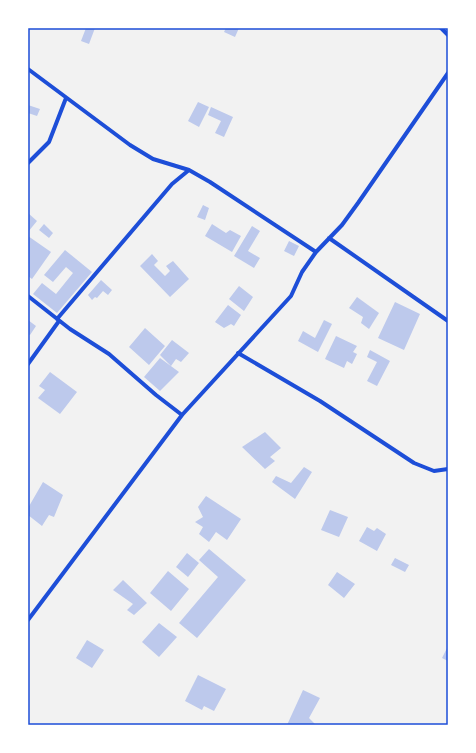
<svg xmlns="http://www.w3.org/2000/svg" width="476" height="753" viewBox="0 0 476 753" font-family="Lato,sans-serif">
	<style>
		.building { fill: #bdc9ec }
		.lines { fill: none; stroke-linecap: round; stroke-linejoin: round }
		.minor { stroke: #1d4ed8; stroke-width: 4 }
		.neatline { fill: none; stroke: #1d4ed8; stroke-width: 1.5 }
	</style>
	<rect width="100%" height="100%" fill="#f2f2f2"/>
	<path class="building" d="M86,28H95L89,44L81,41Z
		M226,28H239L235,37L224,32Z
		M198,102L209,107L199,127L188,121Z
		M28,105L40,109L37,116L28,113Z
		M211,107L233,117L224,137L215,133L221,121L208,115Z
		M203,205L209,208L205,220L197,217Z
		M28,213L37,221L28,232Z
		M44,224L53,233L49,238L39,230Z
		M212,224L226,233L230,230L241,236L232,252L205,236Z
		M252,226L260,231L248,251L260,258L254,268L234,256Z
		M28,236L51,252L32,279L28,276Z
		M289,241L299,246L294,256L284,251Z
		M65,250L92,272L57,313L33,294L42,283L56,294L73,273L66,267L53,282L44,275Z
		M152,254L158,261L154,265L165,276L170,271L166,266L173,261L189,279L170,297L140,266Z
		M101,280L112,290L108,295L103,291L97,298L95,297L92,300L88,295Z
		M239,286L253,297L244,311L229,299Z
		M357,297L379,313L369,329L361,323L363,317L349,308Z
		M395,302L420,314L404,350L378,338Z
		M228,305L241,315L234,326L231,324L224,328L215,322Z
		M28,320L36,326L30,335L28,334Z
		M324,320L332,324L318,352L298,341L303,331L315,338Z
		M145,328L165,346L149,365L129,347Z
		M336,336L357,346L353,352L357,354L352,364L347,361L344,368L325,359Z
		M172,340L189,353L181,362L176,359L171,366L160,355Z
		M370,350L390,361L377,386L367,381L377,362L367,357Z
		M160,358L179,372L160,391L144,377Z
		M50,372L77,392L60,414L38,398L45,390L39,386Z
		M265,432L281,448L270,457L275,461L265,469L242,447Z
		M304,467L312,472L295,499L272,482L276,476L291,483Z
		M43,482L63,495L54,517L49,515L42,526L28,515V508Z
		M206,496L241,519L227,540L216,532L209,542L199,534L203,527L195,522L203,517L198,507Z
		M330,510L348,517L339,537L321,530Z
		M367,527L374,531L377,528L386,534L377,551L359,541Z
		M209,549L246,580L197,638L179,623L218,577L199,560Z
		M187,553L199,563L188,577L176,567Z
		M395,558L409,565L405,572L391,565Z
		M168,571L189,589L171,611L150,593Z
		M337,572L355,584L344,598L328,585Z
		M123,580L147,603L134,615L127,610L133,604L113,590Z
		M159,623L177,637L159,657L142,642Z
		M87,640L104,650L92,668L76,658Z
		M448,646V661L442,658Z
		M198,675L226,689L214,711L204,706L202,710L185,701Z
		M303,690L320,698L309,718L316,725H287Z"/>
	<g class="lines">
		<path class="minor" d="M441,28L448,35
			M28,69L130,145L153,159L189,170L210,182L316,252
			M28,163L49,142L66,98
			M329,238L448,321
			M28,296L70,329L109,354L156,395L182,415
			M57,319L172,184L189,170
			M238,353L320,401L414,463L434,471L448,469
			M28,364L59,321
			M28,620L182,415L291,296L302,272L316,252L342,225L358,203L448,73"/>
	</g>
	<rect width="476" height="753" fill="none" stroke="#ffffff" stroke-width="58"/>
	<rect x="29" y="29" width="418" height="695" class="neatline"/>
</svg>
